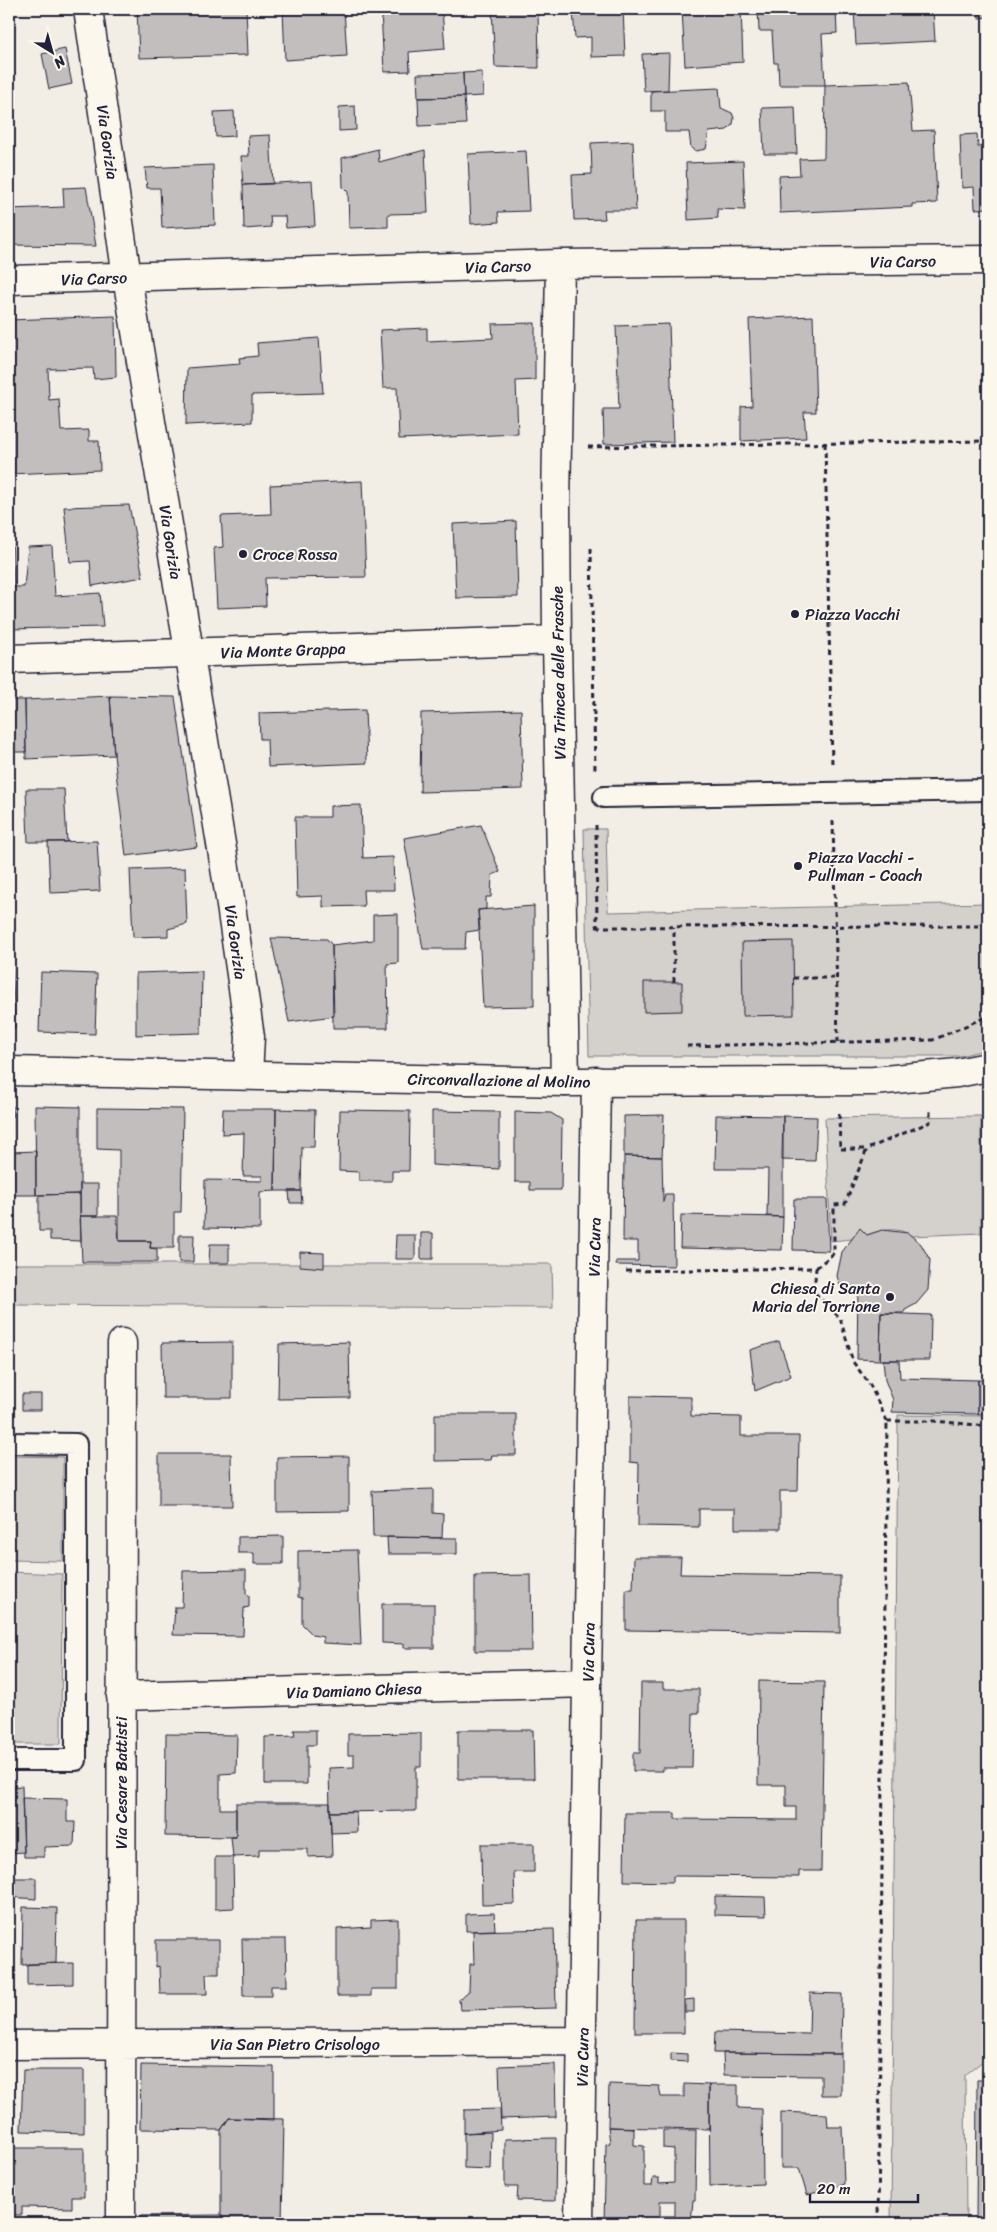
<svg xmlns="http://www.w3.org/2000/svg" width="997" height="2232" viewBox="0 0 997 2232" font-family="Sriracha,sans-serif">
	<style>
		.green { fill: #d4d1cc; stroke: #7b7a84 }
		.building { fill: #c2bebe; stroke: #22223b; fill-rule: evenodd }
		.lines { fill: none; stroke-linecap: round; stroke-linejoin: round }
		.service-casing { stroke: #22223b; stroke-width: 24 }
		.minor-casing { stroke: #22223b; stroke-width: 31 }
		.tertiary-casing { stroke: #22223b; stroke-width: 31 }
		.path { stroke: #22223b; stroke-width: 3; stroke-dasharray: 5 4; stroke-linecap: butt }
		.service { stroke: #fbf7ec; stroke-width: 20 }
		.minor { stroke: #fbf7ec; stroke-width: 28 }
		.tertiary { stroke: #fbf7ec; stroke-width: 28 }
		.poi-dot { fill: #22223b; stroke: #fbf7ec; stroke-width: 2 }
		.labels { text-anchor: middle; stroke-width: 4; stroke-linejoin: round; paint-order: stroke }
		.street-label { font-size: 16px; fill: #22223b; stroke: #fbf7ec }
		.poi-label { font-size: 16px; fill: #22223b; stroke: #fbf7ec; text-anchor: start }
	</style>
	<rect width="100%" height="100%" fill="#f2eee5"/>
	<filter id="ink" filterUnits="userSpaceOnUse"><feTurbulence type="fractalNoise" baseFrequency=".02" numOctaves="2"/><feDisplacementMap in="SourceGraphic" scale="10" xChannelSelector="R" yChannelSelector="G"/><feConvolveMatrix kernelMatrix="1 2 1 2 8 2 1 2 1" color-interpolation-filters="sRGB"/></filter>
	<g filter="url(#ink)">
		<path class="green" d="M584,829H606L608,912L988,903V1049L960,1056H589Z
			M981,1116V1233L911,1236C899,1226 880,1230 867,1235L860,1228L852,1239L831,1241L825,1118Z
			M9,1264H552L553,1308L9,1305Z
			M898,1415L988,1416V2057L965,2075L966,2223H891Z
			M9,1456L63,1457V1561L9,1560Z
			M9,1572L62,1574L61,1744H9Z"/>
		<path class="building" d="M137,9H246L248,55L139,58Z
			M283,9H344L347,56L285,60Z
			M381,9H442L445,49L409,52L410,71L384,72Z
			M492,9H538L539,68L495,67Z
			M573,9H623L625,56L591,57V37L575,38Z
			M682,9H741L743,62L685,66Z
			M758,9H836L837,33L822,34L825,85H779L778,63H774L772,31H759Z
			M854,9H933L935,41L856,45Z
			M979,9H988V17L979,18Z
			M65,49L72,84L49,89L42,54Z
			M669,53L668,90L644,91L642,54Z
			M482,72L483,96L464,97L463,73Z
			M463,73L464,97L418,98L417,74Z
			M909,82L913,131L934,130L937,203L912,204V207L780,213L779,176L800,175L799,159L824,158L825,85Z
			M719,88L721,108L732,113L734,118L733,124L727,130L709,132L706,149L696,151L691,148L689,132H665V111H651V91Z
			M464,97L466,124L419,126L418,98Z
			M355,106L356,130L339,131V107Z
			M795,107L797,154H764L762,108Z
			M234,111L235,136L216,137L214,112Z
			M9,117H11L15,209H9Z
			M977,134L978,147H988V208L975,209L974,187L962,188L960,135Z
			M270,135L273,184L243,185L241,156H249L248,136Z
			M633,141L636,210H604L605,219L574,220L572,175L592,174L591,143Z
			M378,149L379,162L425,150L428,213L388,214V227L349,228L348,192L343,187L342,158Z
			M526,151L529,211L498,212L499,222L471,224L468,154Z
			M743,161L745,210L717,209L718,218L688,220L686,163Z
			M213,165L215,225L162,228L160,188H147L145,168Z
			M312,181L315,226L286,228L285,216H270L271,227L244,229L243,185Z
			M86,187L96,246L9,245V209L64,207L63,188Z
			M115,316L116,377L94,379L93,368L48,369L49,400L59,399L61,431L89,430V441H99L100,470L9,474V320Z
			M813,316L816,412H804L806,438L741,441V407L752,406L749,319Z
			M535,323V380L516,381L518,434L399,439L397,388H383L380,330L427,328V341L493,338L492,324Z
			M669,324L673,442L604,444L603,409H619L616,326Z
			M319,338L323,393L252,395V422L186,425L187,368L240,364L239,358L258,356L257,343Z
			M362,481L366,577L265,578L266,606L217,608L214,548L223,547L221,516L271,514L270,485Z
			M129,505L143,577L92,586L90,561L70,562L64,507Z
			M516,521L518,597L456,598L453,524Z
			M9,532H12L14,587H24L28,547L52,546L55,596L100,593L103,627L9,629Z
			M110,696L114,755L26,759L25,700Z
			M110,696L175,697L197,847L126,856L114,755Z
			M9,700H25L26,752H9Z
			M365,710L367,763L268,767L267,739H260L259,713Z
			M521,710L523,789L420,792L421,713Z
			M26,789H64L67,842H28Z
			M361,805L363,858L393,857L394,890H363L364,906L323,907V896L297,897L295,817H330V806Z
			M481,825L500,872L492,875L491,897H486V909L478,910L480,930L466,932L465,949H423L404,838Z
			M97,841L100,891L50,893L48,842Z
			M185,868L187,924L168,929V936L133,937L130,870Z
			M9,897L15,1028H9Z
			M534,906V1006L483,1007L478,910Z
			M398,914V963L387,964L388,1028H333L332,945L373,940V915Z
			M271,938L327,939L332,945L334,1016L289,1022Z
			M793,941L794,1015L743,1016L742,942Z
			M202,971L201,1033L136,1035V973Z
			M41,972L97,974L95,1034L39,1032Z
			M644,982H682V1011L644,1012Z
			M9,1106H13L12,1129H9Z
			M35,1106L80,1107V1194L36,1195Z
			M97,1108L183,1109L181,1212H174V1248H150L151,1241H119V1150L97,1149Z
			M223,1109H276L275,1191L260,1192V1229L204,1228L205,1180L262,1181V1176H243L244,1133L222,1134Z
			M276,1109L315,1110L314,1147H302L301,1191H275Z
			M340,1110L410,1111L409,1171H392V1181H359V1172L339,1171Z
			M432,1111L499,1112V1169L432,1165Z
			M515,1112L551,1113L562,1120L561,1190H530V1182H515Z
			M664,1115L662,1157L624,1156V1116Z
			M716,1115L783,1116V1217L767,1216L768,1169H715Z
			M783,1116L817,1117L815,1161L782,1160Z
			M9,1129H12V1152H9Z
			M36,1151V1195H11L12,1152Z
			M9,1152H12L11,1195H9Z
			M624,1156L662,1157L663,1202L665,1194H673L674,1266L616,1265V1261H638V1241H623Z
			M80,1184H98V1216H80Z
			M289,1191H301L302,1203H290Z
			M80,1194L81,1241L50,1240V1231H39V1195Z
			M794,1199H827L829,1251L793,1250Z
			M681,1215L783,1217L782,1250L680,1248Z
			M80,1216H117L119,1241H151L150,1248L157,1249V1262H82Z
			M860,1228L867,1235L882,1230L908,1233L921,1244L930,1260L928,1290L916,1304L905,1310L904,1313H881L880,1360L857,1359L858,1287L840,1286L837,1276L842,1252Z
			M421,1233H433V1259H421Z
			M179,1235H194L193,1262H179Z
			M396,1235H415V1259H395Z
			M210,1244H229V1263H209Z
			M300,1252L324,1253V1268L300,1266Z
			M881,1313L931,1315L930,1360H880Z
			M779,1341L791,1376L755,1391L750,1350Z
			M232,1342V1398H163L162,1343Z
			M349,1342L350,1398L278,1399L279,1344Z
			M883,1360H899L900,1378L978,1380V1414L892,1412L893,1400L885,1380Z
			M978,1380H988V1414H978Z
			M22,1394H41V1410H22Z
			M630,1396L691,1397V1416L741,1417V1436H799L798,1491H780V1529H735V1509H699V1527L638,1526L639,1463L630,1462Z
			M435,1414H516V1455H492L491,1460L435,1461Z
			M159,1454H231L232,1506H159Z
			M349,1456V1511L277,1512V1457Z
			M433,1489V1513L443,1514L442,1538L373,1537L372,1491Z
			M283,1536V1564H254V1553H238V1537Z
			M387,1537L457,1538V1554H388Z
			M357,1550L361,1645L323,1643V1637L313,1635L302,1624V1598L298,1597V1551Z
			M634,1557H681L680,1574L840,1576V1633L626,1630V1589H633Z
			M246,1570V1594L249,1595V1607L244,1608L243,1636L173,1635L175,1607H182L183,1571Z
			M531,1575L532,1651H475V1576Z
			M382,1604H434V1648H404V1644L382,1643Z
			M759,1681L824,1682L821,1871H799V1877L673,1876V1882L624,1881L625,1813H675V1819L796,1820V1807H786V1785H758Z
			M641,1683H663V1689H699V1713H693L692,1768H662V1771H633V1753H640Z
			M294,1730H316V1745H307V1784H265V1737L295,1736Z
			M458,1730H533L534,1779H458Z
			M421,1733V1767H416V1811L330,1812L329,1768L354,1767V1755H348V1734Z
			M166,1734L237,1735L236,1773L220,1774V1809H236V1837L165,1836Z
			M22,1786L24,1852L9,1853V1787Z
			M22,1798L67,1799V1822H75L74,1846L44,1847V1857H24Z
			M236,1803H330L332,1856L308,1857V1849H259V1856L233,1857L231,1837H236Z
			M356,1811L357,1832L331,1833L330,1812Z
			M481,1844H534V1872H514L515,1904L482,1905Z
			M215,1857H233L234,1908L215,1909Z
			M9,1878H36V1899L9,1897Z
			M715,1896L765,1897L766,1916L715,1915Z
			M23,1907L57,1908L56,1963L22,1965Z
			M494,1913L495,1930L466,1931V1914Z
			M398,1919V1989H371V1996H337V1929L371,1927V1920Z
			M636,1920H684V2033H635Z
			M554,1929L556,2008L460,2010L459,1999L469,1991L470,1964H474L473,1931Z
			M242,1939H286L287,1986H271V1996H243Z
			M156,1940H219V1974H206L207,1994H160L159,1966L156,1967Z
			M73,1963V1984L27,1985V1964Z
			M810,1993L842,1994L841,2054L714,2053L715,2032L809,2034Z
			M694,1999V2012H685V2000Z
			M671,2053L687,2054V2062L671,2061Z
			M723,2053L841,2054V2095H821V2076L724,2075Z
			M555,2064L556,2117L501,2119L499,2066Z
			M141,2065L274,2067V2120L229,2118L221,2130L140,2129Z
			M23,2070H84V2133L21,2131Z
			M977,2080H988V2223H976Z
			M609,2084L659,2086L661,2097H684V2084L709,2085V2129L608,2127Z
			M709,2085H738V2108L762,2109L763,2184L710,2186Z
			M500,2109L501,2130L464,2133V2110Z
			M781,2112L827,2114L828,2127H842L844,2184L807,2195L799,2168H781Z
			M229,2118L284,2119L282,2223H227L221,2215V2130Z
			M608,2127L634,2128V2145L644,2146V2186H652L653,2178H659V2184L674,2183V2149L663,2148V2130H696L695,2200H693L691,2223H604L606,2144L610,2143ZM660,2201H675V2216H660Z
			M491,2132L490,2169L464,2168V2133Z
			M556,2138L555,2201L517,2200L518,2187H505V2139Z
			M9,2148H84V2197H72V2208L22,2207V2215H9Z
			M221,2215L227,2223H139V2216Z"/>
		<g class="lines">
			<defs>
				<path id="service" d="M604,797L988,790
					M9,1443L76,1444V1760H9"/>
				<path id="minor" d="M88,9L127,277L229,892L250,1037L248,1075
					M560,264L556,505L557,640L565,1082
					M9,280L560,264L988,260
					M9,659L557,640
					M121,1696L587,1683
					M9,2045L582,2041
					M121,2223L122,1343
					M579,2223L596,1081"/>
				<path id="tertiary" d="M9,1071L565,1082L874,1081L957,1073L988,1067"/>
			</defs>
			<use href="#service" class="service-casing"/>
			<use href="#minor" class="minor-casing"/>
			<use href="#tertiary" class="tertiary-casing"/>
			<path class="path" d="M825,443L832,765
				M588,447L988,441
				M591,548L595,771
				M833,821L838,1043
				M596,825L597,926
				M596,927L988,926
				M793,978H836
				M674,982V927
				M687,1046L933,1040L988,1016
				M839,1114L840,1149H867
				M816,1268L834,1253V1205L845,1204L867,1149L930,1122V1108
				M626,1271L816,1268L814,1292L840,1318L853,1362L870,1385L887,1421L878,2223
				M887,1421H934L988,1426"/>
			<use href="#service" class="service"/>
			<use href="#minor" class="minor"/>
			<use href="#tertiary" class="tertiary"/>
		</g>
	</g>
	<g class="poi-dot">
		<circle cx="243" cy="554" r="5"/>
		<circle cx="795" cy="614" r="5"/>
		<circle cx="798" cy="866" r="5"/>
		<circle cx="890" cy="1297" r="5"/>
	</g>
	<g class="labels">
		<g class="street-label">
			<text transform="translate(108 142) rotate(82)" y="6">Via Gorizia</text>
			<text transform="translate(903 261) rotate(-1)" y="6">Via Carso</text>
			<text transform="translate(498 266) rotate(-2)" y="6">Via Carso</text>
			<text transform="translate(94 278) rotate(-2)" y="6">Via Carso</text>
			<text transform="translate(171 542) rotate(81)" y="6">Via Gorizia</text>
			<text transform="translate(283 650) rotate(-2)" y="6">Via Monte Grappa</text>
			<text transform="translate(558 673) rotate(-91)" y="6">Via Trincea delle Frasche</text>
			<text transform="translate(236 942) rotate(82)" y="6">Via Gorizia</text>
			<text transform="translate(499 1080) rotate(1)" y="6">Circonvallazione al Molino</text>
			<text transform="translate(594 1247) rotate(-89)" y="6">Via Cura</text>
			<text transform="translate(588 1652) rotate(-89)" y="6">Via Cura</text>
			<text transform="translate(354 1690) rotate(-2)" y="6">Via Damiano Chiesa</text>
			<text transform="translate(121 1783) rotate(-90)" y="6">Via Cesare Battisti</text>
			<text x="295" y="2050">Via San Pietro Crisologo</text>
			<text transform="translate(582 2057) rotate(-89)" y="6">Via Cura</text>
		</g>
		<g class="poi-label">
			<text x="253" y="560">Croce Rossa</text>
			<text x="805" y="620">Piazza Vacchi</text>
			<text x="808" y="863">Piazza Vacchi -<tspan x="808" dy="18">Pullman - Coach</tspan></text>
			<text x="880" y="1294" text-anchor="end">Chiesa di Santa<tspan x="880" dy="18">Maria del Torrione</tspan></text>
		</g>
	</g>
	<rect width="997" height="2232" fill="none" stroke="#fbf7ec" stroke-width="30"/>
	<rect x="15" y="15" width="967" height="2202" fill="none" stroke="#22223b" stroke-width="2" filter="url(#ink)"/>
	<g transform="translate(52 52) rotate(143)" stroke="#fbf7ec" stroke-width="4" paint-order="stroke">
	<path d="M0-4L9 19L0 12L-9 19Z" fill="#22223b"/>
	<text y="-8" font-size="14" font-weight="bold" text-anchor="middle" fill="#22223b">N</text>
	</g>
	<path d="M810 2194v8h108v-8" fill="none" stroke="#22223b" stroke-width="2.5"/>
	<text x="817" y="2194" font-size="15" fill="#22223b" stroke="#fbf7ec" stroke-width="4" paint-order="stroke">20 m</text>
</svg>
